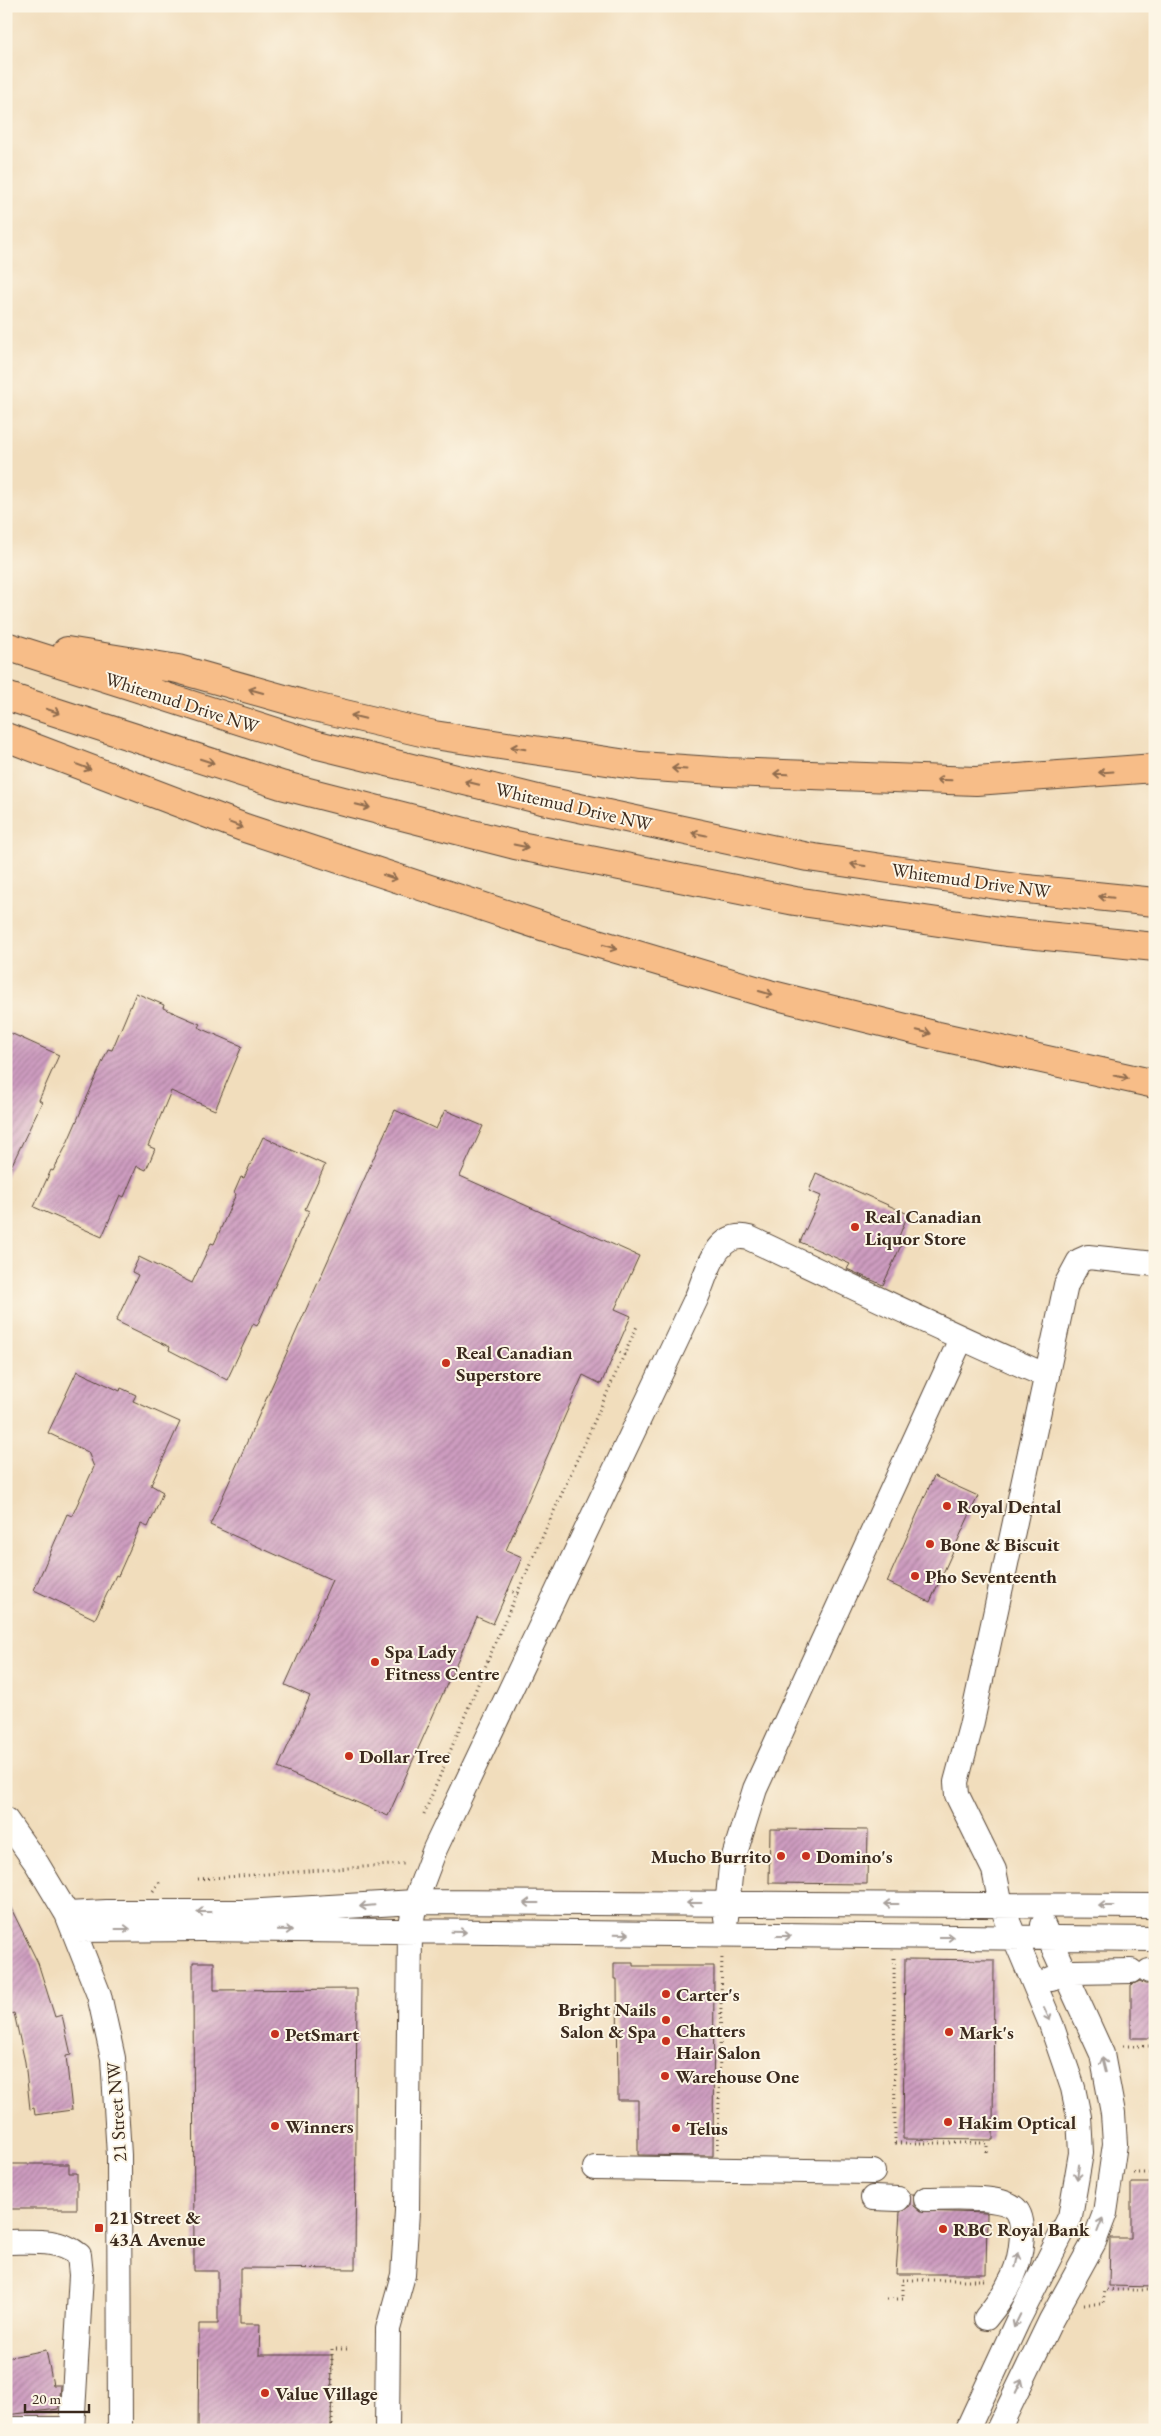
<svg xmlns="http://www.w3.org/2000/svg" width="1161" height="2436" viewBox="0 0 1161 2436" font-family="'EB Garamond',serif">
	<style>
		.building { fill: url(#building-hatch) }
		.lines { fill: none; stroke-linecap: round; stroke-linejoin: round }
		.minor-casing { stroke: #564536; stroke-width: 26 }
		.highway-casing { stroke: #564536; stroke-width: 30 }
		.path { stroke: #564536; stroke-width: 3; stroke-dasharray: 1 4; stroke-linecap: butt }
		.minor { stroke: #fff; stroke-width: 24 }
		.highway { stroke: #f7bd88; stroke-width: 28 }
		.oneway { stroke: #906c4e }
		.oneway2 { stroke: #a79f9a }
		.poi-dot { fill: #c8321e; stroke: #fcf5e5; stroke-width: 2 }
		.labels { text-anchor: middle; stroke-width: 4; stroke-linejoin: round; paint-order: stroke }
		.street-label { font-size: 19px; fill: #3b2a1e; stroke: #fcf5e5 }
		.poi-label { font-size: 19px; font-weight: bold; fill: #3b2a1e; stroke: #fcf5e5; text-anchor: start }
	</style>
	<defs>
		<pattern id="building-hatch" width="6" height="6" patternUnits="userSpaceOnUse" patternTransform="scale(1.25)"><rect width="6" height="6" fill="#cd9cc0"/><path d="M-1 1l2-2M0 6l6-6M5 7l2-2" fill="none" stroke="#a87f9b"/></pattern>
	</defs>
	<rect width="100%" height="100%" fill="#fcf5e5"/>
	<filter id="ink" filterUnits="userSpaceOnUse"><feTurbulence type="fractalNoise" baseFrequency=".02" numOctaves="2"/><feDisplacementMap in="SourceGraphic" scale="10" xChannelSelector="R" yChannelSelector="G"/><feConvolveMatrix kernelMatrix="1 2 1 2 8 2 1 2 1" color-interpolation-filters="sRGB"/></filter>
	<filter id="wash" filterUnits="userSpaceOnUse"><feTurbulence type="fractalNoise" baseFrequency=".0096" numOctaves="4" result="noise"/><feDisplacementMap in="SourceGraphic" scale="20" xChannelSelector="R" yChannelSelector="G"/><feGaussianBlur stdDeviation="1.12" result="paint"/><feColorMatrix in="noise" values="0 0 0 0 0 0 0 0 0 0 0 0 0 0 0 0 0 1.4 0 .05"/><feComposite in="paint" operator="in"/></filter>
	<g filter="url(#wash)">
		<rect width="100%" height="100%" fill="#f1ddbc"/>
		<g id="blocks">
			<path class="building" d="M136,993L164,1005L163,1008L200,1024L198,1027L242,1046L215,1110L171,1091L148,1146L155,1149L146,1170L137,1166L124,1197L120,1195L102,1237L34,1207L51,1170L53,1171L65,1148L108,1049L112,1050Z
				M6,1031L59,1055L39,1100L42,1102L6,1177Z
				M395,1110L436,1129L445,1110L483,1126L460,1176L639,1256L615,1309L631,1316L601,1384L583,1375L506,1550L522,1557L508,1590L493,1624L477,1617L388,1816L278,1768L310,1696L285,1685L332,1580L210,1525Z
				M263,1137L325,1165L305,1209L309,1211L272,1292L257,1326L253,1324L227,1380L169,1350L170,1347L116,1321L138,1275L132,1272L139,1257L192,1283L211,1243L214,1244L236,1194L234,1193L241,1177L244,1178Z
				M816,1173L908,1214L898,1239L903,1241L883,1285L847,1269L850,1264L800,1242L821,1196L809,1191Z
				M77,1371L120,1391L121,1388L136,1395L133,1401L180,1422L151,1485L163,1492L155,1512L148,1527L141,1524L118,1576L116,1575L95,1619L34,1590L67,1514L72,1516L94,1467L88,1452L48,1433Z
				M934,1476L978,1496L930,1602L887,1582Z
				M770,1829L868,1830L867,1884L769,1883Z
				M6,1898L38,1963L55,2017L62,2015L71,2055L66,2056L72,2110L35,2115L34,2108L30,2109L25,2062L14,2013L6,2015Z
				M905,1959L994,1960L993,2140L903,2139Z
				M193,1962H214V1990L357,1989L355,2269L240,2268V2324H260L259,2355H332L331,2430H198L199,2324H218V2271H194Z
				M614,1963H633V1966H714L713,2156L638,2155V2100H618L617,1979H614Z
				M1140,1981L1145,1984H1155V2038H1131V1985Z
				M6,2164H69V2173H77V2209H6Z
				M1131,2183H1155V2287L1109,2286L1110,2238H1131Z
				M910,2194H914V2206L920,2211L987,2213L986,2274H896L900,2212L910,2206Z
				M46,2350L53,2385H61L59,2409L6,2415V2358Z"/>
		</g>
	</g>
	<g filter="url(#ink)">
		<use href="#blocks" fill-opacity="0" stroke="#564536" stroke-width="1"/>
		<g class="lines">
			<defs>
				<path id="minor" d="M6,1820L37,1864L67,1914L99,1995L113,2058L119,2155L120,2430
					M67,1914L107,1912H244L415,1902L1155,1906
					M726,1918L731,1866L755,1789L961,1339
					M74,1930L201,1929L1155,1939
					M1149,1971L1155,1970
					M1051,1979L1073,1972L1131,1971
					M595,2168L873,2172
					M873,2198L898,2199
					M926,2199C947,2199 997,2195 1013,2207C1029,2217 1020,2261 1013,2276C1006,2291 997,2305 986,2318
					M6,2242C32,2242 58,2238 79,2255L81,2275L72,2430
					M6,2429H72
					M387,2430L388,2329L403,2275L407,2211L410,1931L415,1902L435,1849L696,1299C706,1277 715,1229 749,1238C848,1284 947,1333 1047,1376
					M967,2430L1018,2320L1070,2217L1081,2153L1079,2117L1073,2088L1051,2024L1001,1905L994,1870L957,1795L956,1782L971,1726L1066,1285L1079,1261L1088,1257L1155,1264
					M998,2430L1051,2320L1094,2242L1105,2213L1115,2144L1113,2113L1102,2054L1043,1925"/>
				<path id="highway" d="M6,646L314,744L542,800L808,857L1017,888L1155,902
					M67,651L178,669L302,704L434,735L640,766L727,772L976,781L1155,768
					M6,696L281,785L515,845L795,901L1007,932L1155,947
					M6,737L245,828L563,933L769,994L938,1036L1155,1084"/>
			</defs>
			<use href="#minor" class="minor-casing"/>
			<use href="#highway" class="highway-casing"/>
			<path class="path" d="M615,1350L625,1355
				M508,1590L518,1594
				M424,1814L501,1629L638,1324
				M198,1879L404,1864L405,1862
				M153,1891L161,1880
				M894,1958L895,2143H987V2154
				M1123,2046H1155
				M718,2149L722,1955
				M1134,2173H1155
				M887,2299H903V2280H986
				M1084,2304H1103L1105,2290H1155
				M332,2430V2349H349"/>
			<use href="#minor" class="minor"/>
			<use href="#highway" class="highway"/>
		</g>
		<defs><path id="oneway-shaft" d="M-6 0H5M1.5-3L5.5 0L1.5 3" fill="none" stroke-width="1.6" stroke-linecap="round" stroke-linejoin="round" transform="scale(1.25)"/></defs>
		<g class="oneway">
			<use href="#oneway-shaft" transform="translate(256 691) rotate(-164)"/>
			<use href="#oneway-shaft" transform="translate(53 711) rotate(18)"/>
			<use href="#oneway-shaft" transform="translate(358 717) rotate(-167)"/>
			<use href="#oneway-shaft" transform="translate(518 748) rotate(-171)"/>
			<use href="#oneway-shaft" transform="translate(207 761) rotate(18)"/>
			<use href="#oneway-shaft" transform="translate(84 767) rotate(21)"/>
			<use href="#oneway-shaft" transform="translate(679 769) rotate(-176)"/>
			<use href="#oneway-shaft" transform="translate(1106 772) rotate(176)"/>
			<use href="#oneway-shaft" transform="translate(781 774) rotate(-178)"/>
			<use href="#oneway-shaft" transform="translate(944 780) rotate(-178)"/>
			<use href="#oneway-shaft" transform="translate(472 783) rotate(-166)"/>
			<use href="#oneway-shaft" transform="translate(363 806) rotate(14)"/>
			<use href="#oneway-shaft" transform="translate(236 825) rotate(21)"/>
			<use href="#oneway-shaft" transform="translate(699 834) rotate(-168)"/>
			<use href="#oneway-shaft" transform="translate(521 846) rotate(12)"/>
			<use href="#oneway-shaft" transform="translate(858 865) rotate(-172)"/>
			<use href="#oneway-shaft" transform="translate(390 877) rotate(18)"/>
			<use href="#oneway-shaft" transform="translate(1106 897) rotate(-174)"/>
			<use href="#oneway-shaft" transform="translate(610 947) rotate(17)"/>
			<use href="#oneway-shaft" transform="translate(766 993) rotate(16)"/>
			<use href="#oneway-shaft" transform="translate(924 1032) rotate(14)"/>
			<use href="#oneway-shaft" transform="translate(1121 1077) rotate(11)"/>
		</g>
		<g class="oneway2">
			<use href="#oneway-shaft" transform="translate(531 1903) rotate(-180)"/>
			<use href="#oneway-shaft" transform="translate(694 1903) rotate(180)"/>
			<use href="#oneway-shaft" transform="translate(891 1904) rotate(-180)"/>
			<use href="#oneway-shaft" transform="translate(367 1906) rotate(175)"/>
			<use href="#oneway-shaft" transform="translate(1106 1906) rotate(-180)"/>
			<use href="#oneway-shaft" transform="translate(204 1912) rotate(180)"/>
			<use href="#oneway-shaft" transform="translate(123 1929)"/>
			<use href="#oneway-shaft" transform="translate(285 1930) rotate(1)"/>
			<use href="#oneway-shaft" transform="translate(459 1932) rotate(1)"/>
			<use href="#oneway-shaft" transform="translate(622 1934) rotate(1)"/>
			<use href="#oneway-shaft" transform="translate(784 1936)"/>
			<use href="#oneway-shaft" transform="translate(947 1937)"/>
			<use href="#oneway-shaft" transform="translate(1047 2014) rotate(66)"/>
			<use href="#oneway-shaft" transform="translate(1104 2065) rotate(-104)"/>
			<use href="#oneway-shaft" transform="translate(1078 2172) rotate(98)"/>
			<use href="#oneway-shaft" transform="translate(1100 2225) rotate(-69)"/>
			<use href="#oneway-shaft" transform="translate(1017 2260) rotate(-77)"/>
			<use href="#oneway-shaft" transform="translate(1017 2321) rotate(116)"/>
			<use href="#oneway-shaft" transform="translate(1019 2386) rotate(-64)"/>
		</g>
	</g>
	<g class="poi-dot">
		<circle cx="855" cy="1227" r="5"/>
		<circle cx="446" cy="1363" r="5"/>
		<circle cx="947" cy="1506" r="5"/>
		<circle cx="930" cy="1544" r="5"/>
		<circle cx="915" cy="1576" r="5"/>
		<circle cx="375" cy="1662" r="5"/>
		<circle cx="349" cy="1756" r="5"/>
		<circle cx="781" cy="1856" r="5"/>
		<circle cx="806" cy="1856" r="5"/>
		<circle cx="666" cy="1994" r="5"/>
		<circle cx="666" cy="2020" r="5"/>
		<circle cx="949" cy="2032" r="5"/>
		<circle cx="275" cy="2034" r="5"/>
		<circle cx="666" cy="2041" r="5"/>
		<circle cx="665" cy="2076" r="5"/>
		<circle cx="948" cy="2122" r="5"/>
		<circle cx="275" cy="2126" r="5"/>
		<circle cx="676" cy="2128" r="5"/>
		<rect x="94" y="2223" width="10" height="10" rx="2.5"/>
		<circle cx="943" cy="2229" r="5"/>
		<circle cx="265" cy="2393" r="5"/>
	</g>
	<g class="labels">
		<g class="street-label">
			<text transform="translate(182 702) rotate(18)" y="7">Whitemud Drive NW</text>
			<text transform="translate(574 806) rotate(13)" y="7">Whitemud Drive NW</text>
			<text transform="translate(971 880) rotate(8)" y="7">Whitemud Drive NW</text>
			<text transform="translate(116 2112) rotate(-94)" y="7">21 Street NW</text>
		</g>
		<g class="poi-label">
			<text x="865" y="1223">Real Canadian<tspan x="865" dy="22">Liquor Store</tspan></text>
			<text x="456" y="1359">Real Canadian<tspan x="456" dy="22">Superstore</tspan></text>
			<text x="957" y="1513">Royal Dental</text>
			<text x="940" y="1551">Bone &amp; Biscuit</text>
			<text x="925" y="1583">Pho Seventeenth</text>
			<text x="385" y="1658">Spa Lady<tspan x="385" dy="22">Fitness Centre</tspan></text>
			<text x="359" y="1763">Dollar Tree</text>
			<text x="771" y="1863" text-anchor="end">Mucho Burrito</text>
			<text x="816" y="1863">Domino's</text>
			<text x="676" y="2001">Carter's</text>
			<text x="656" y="2016" text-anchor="end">Bright Nails<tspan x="656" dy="22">Salon &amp; Spa</tspan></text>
			<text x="676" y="2037">Chatters<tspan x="676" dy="22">Hair Salon</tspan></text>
			<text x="959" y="2039">Mark's</text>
			<text x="285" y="2041">PetSmart</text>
			<text x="675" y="2083">Warehouse One</text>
			<text x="958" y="2129">Hakim Optical</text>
			<text x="285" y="2133">Winners</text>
			<text x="686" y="2135">Telus</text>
			<text x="109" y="2224">21 Street &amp;<tspan x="109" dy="22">43A Avenue</tspan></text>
			<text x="953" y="2236">RBC Royal Bank</text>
			<text x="275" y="2400">Value Village</text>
		</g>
	</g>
	<rect width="1161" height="2436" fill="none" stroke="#fcf5e5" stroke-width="25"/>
	<path d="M25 2404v8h64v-8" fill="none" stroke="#3b2a1e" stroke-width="2.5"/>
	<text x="32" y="2404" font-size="15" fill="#3b2a1e" stroke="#fcf5e5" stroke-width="4" paint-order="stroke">20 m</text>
</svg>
